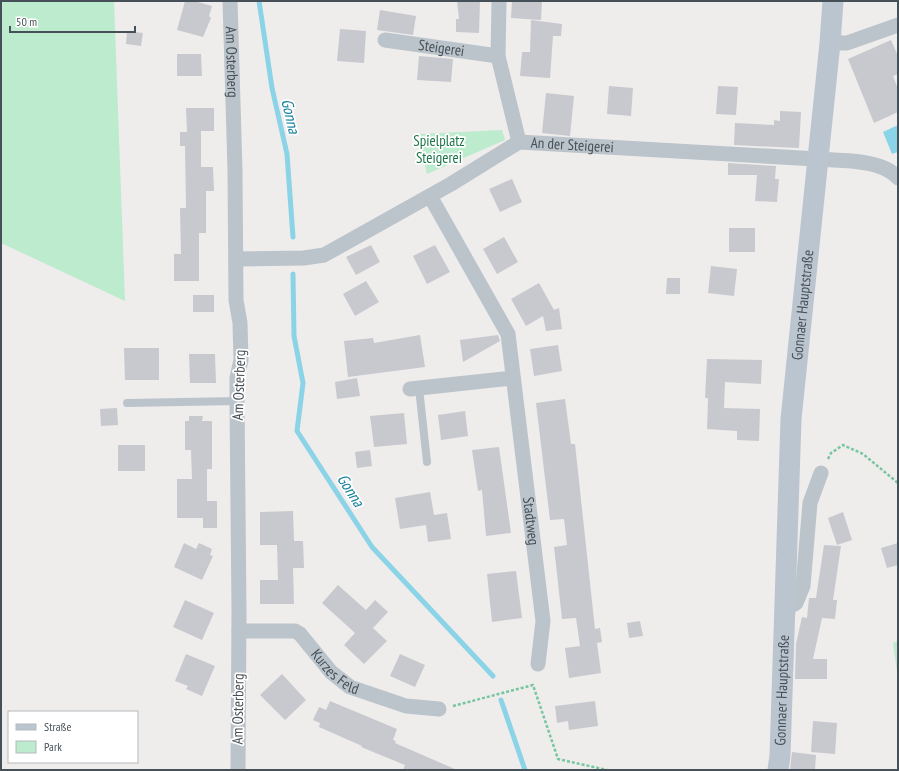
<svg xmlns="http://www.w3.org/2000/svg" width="899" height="771" viewBox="0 0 899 771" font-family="'PT Sans Narrow',sans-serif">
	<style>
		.green { fill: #bcebce }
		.water { fill: #8bd3e6 }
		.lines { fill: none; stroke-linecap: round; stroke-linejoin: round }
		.stream { stroke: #8bd3e6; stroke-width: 5 }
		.building { fill: #c7c9cf }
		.path { stroke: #76c79f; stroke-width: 2.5; stroke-dasharray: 3 2; stroke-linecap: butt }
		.service { stroke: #bbc4cb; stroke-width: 8 }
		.minor { stroke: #bbc4cb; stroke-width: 15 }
		.secondary { stroke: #bbc5d0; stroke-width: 21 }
		.labels { text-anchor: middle; stroke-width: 3.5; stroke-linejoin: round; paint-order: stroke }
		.street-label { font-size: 15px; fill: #465058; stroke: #fff }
		.park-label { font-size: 15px; fill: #1c7548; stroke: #fff }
		.water-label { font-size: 16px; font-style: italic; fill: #14819d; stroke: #fff }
	</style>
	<rect width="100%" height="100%" fill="#efecec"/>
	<path class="green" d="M1,1H114L125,301L1,243Z
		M502,130L505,140L427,174L418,134Z
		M898,641V679L893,643Z"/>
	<path class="water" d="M898,125V152L892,154L883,132Z"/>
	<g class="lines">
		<path class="stream" d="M259,1L272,88L287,154L293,237
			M293,274L294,336L303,383L297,431L372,547L493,676
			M501,700L525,770"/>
	</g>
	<path class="building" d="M185,1H194L212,6L209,16L211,18L203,37L177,30Z
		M457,1H480L479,33L456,32V19H459Z
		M512,1H542L541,20L511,18Z
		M380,10L416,16L413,35L377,30Z
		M531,20L562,24L561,36H553L550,78L520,76L522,52H530Z
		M340,29L366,31L364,63L337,61Z
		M127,31L143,33L141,46L126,44Z
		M891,40L898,56V74L893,76L898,89V112L874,123L848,59Z
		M177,54H201L202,76H177Z
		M419,56L453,59L451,82L417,80Z
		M609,86L633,88L631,116L607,114Z
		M718,86L738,87L736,115L716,114Z
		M546,93L574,96L570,136L542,133Z
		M186,108H214V131H201V167H213L214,191H206V233H199V281H174V254H181L180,208H186L185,146H180V132H187Z
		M780,111L801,112L799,148L734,145L735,123L774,125V120L780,121Z
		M728,163L776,166L775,179H779L777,202L755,201L757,175H728Z
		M512,179L522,202L500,212L489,189Z
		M729,228H755V252H729Z
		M504,237L518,262L497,274L483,249Z
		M371,245L380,262L356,275L346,257Z
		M435,245L450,272L427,284L413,256Z
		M711,266L737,269L734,296L708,293Z
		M667,278H680V294H666Z
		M366,281L379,302L355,316L343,294Z
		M539,283L554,310L559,308L562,329L546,331L543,316L526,326L511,299Z
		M193,295H214V312H193Z
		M420,335L425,367L348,377L344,341L373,338L374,343Z
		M498,335L500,341L463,362L460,340Z
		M558,345L562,371L534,376L530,349Z
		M124,348H159V380H125Z
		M189,354H215L216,383H190Z
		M707,359L762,360L761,384L725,382L724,408L760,409L759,441L737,440V431L707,429L708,398H705Z
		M357,378L360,396L337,399L335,382Z
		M565,399L571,444H575L595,629L600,628L602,642L597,643L601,673L569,678L565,648L580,646L576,618L562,619L554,547L567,545L564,519L550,520L536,403Z
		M117,408L118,425L101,426L100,409Z
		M465,411L468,436L441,440L438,415Z
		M404,413L407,444L374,447L370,416Z
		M189,416H203L202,421H212V469H207V501H217V528H203V518H177V479H192L191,450H185V421H189Z
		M118,445H145V471H118Z
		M499,447L511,533L486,536L482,490L478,491L472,450Z
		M370,450L372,466L357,468L355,452Z
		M430,492L434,515L447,513L451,539L428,542L426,525L400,529L395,498Z
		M293,511L294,541H303L304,568H293L294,604H260V580H278L277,545H260V512Z
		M843,512L852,540L837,545L828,518Z
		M184,543L196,549L199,543L212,549L210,555L213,556L202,580L174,567Z
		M898,543V565L887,568L881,548Z
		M824,545L841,546L833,600H837L835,619L822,618L813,659H827V679H795L796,644L802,617L807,618L809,598H816Z
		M516,571L522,618L492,622L487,574Z
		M338,585L366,610L375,600L388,612L373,628L387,641L364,664L344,645L355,633L322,603Z
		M185,600L214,613L202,640L173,627Z
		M640,621L643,636L629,638L627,623Z
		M186,654L215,666L202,696L186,689L188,686L175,681Z
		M400,654L425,665L415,687L390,676Z
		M282,674L306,700L285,720L260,695Z
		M330,701L397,729L393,740L396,741L395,743L457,770H403L405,765L361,747L362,746L319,727L320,723L313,720L319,707L326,710Z
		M595,701L598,726L569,730L568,721L557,723L555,706Z
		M813,721L837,723L835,754L811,752Z
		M792,752L816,755L815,770H790Z"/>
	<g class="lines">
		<path class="path" d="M828,459L831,453L843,445L863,454L898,483
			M453,706L533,685L558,759L607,770"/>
		<path class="service" d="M419,388L427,462
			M127,403L237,401"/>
		<g class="minor">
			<path id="s1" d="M230,1L235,170L236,300L240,323L241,360L237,378V401L239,612L238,770"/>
			<path d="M499,1L498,56L519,142"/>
			<path id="s2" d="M385,40L498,56"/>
			<path d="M830,43H847L898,25"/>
			<path id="s3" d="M430,196L508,334L543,621L538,664"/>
			<path id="s4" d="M236,259L304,258L324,255L451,184L519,142L852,161C867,163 887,165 898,178"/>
			<path d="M410,389L513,378"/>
			<path d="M784,610L796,603L803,586L810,503L821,473"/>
			<path id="s5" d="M239,631H295L300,634L331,672L350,687L406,706L439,709"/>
		</g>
		<path class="secondary" id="s6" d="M778,770L780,756L791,419L830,43L833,1"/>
	</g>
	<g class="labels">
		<g class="street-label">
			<text dy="5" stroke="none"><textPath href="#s2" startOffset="57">Steigerei</textPath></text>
			<text dy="5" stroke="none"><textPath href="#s1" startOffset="61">Am Osterberg</textPath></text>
			<text dy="5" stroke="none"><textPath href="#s4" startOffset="367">An der Steigerei</textPath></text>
			<text dy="5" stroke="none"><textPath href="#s6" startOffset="466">Gonnaer Hauptstraße</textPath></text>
			<text transform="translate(239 385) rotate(-88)" y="5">Am Osterberg</text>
			<text dy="5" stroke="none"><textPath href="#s3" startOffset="347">Stadtweg</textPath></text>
			<text dy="5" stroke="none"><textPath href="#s5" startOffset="114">Kurzes Feld</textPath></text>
			<text dy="5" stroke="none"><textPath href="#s6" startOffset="80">Gonnaer Hauptstraße</textPath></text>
			<text transform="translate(238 709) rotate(-89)" y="5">Am Osterberg</text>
		</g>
		<g class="park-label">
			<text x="439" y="146">Spielplatz<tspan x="439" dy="17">Steigerei</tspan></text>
		</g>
		<g class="water-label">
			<text transform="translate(291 116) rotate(77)" y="6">Gonna</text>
			<text transform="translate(351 490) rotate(57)" y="6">Gonna</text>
		</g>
	</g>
	<rect width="899" height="771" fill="none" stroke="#465058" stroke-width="4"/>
	<rect x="8" y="711" width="130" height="52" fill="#ffffff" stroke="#b5b9bc"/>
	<rect x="16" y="724" width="20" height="6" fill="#bbc5d0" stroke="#b5b9bc"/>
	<text x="44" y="731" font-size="12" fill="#465058">Straße</text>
	<rect x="16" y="741" width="20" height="12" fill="#bcebce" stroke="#b5b9bc"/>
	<text x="44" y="751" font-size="12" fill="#465058">Park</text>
	<path d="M10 26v6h125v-6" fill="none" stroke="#465058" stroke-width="2"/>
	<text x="16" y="26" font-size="12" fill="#465058" stroke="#ffffff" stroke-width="3" paint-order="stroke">50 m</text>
</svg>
